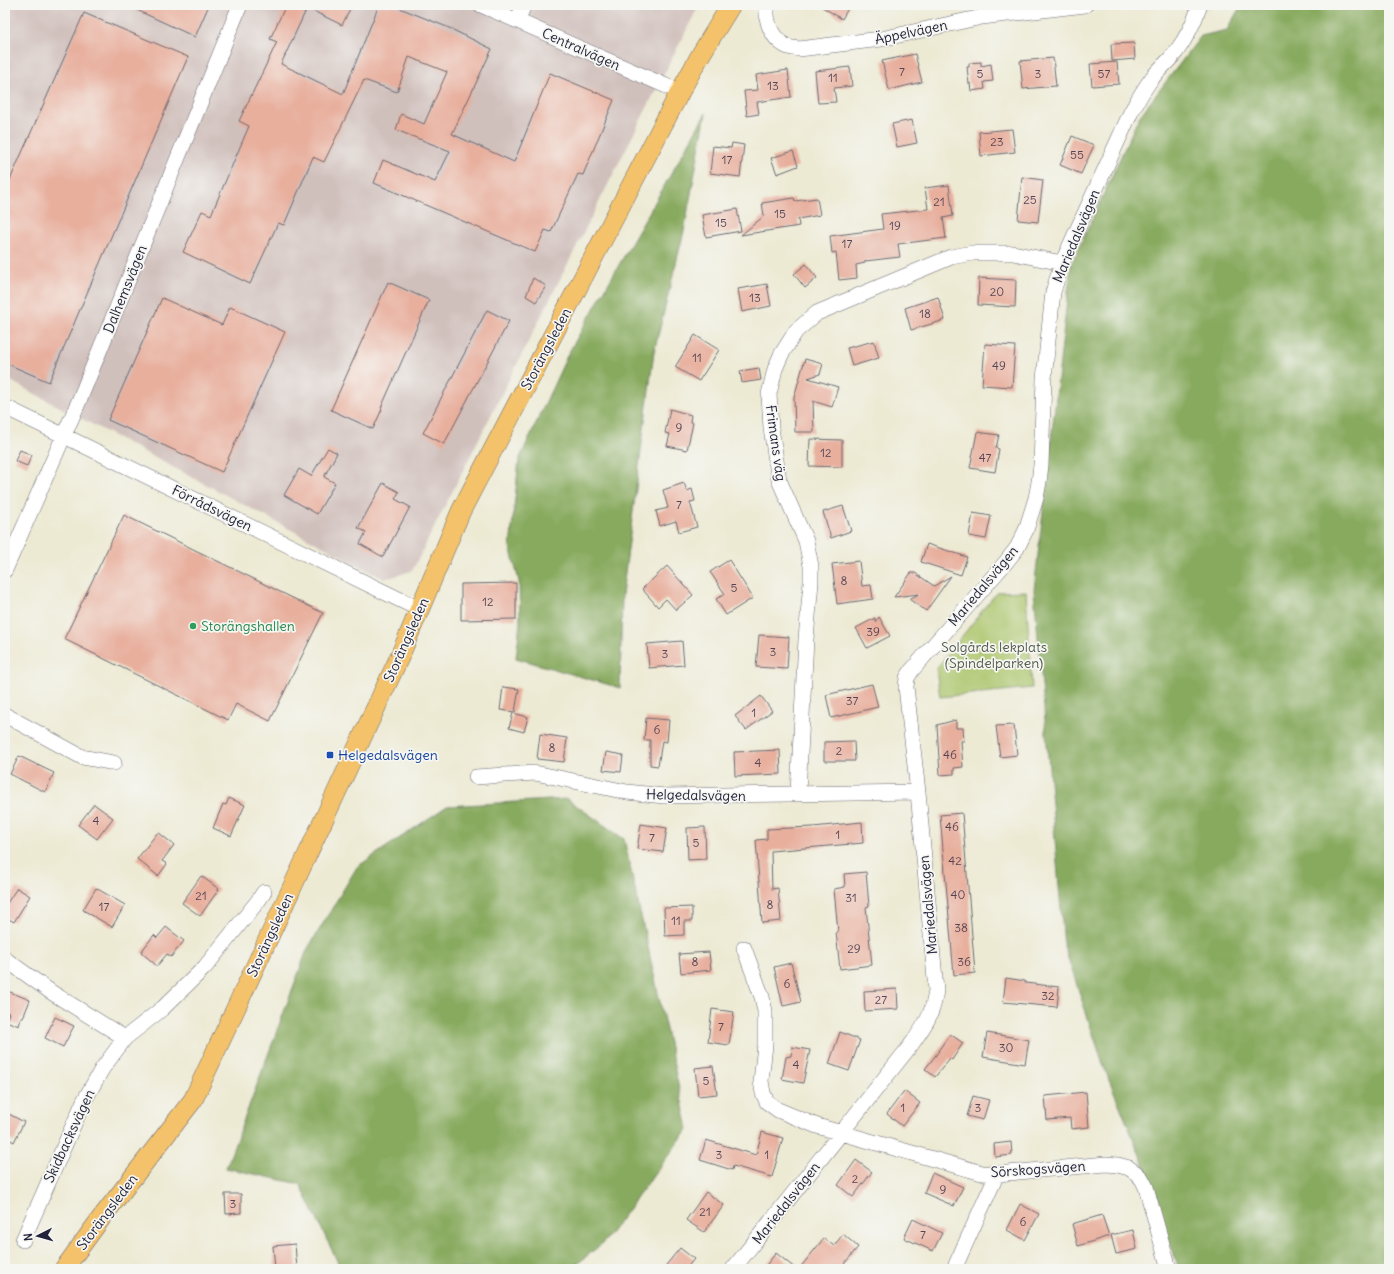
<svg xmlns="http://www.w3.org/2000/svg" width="1394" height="1274" viewBox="0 0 1394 1274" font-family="Delius,sans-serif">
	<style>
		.industrial { fill: #d0c0bc }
		.green { fill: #abc56b; stroke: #667453 }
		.forest { fill: #88aa5f; stroke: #55664d }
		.building { fill: #e8af9d }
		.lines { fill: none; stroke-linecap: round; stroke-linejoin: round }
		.minor-casing { stroke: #696871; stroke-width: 16 }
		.major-casing { stroke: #696871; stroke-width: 20 }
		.minor { stroke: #fff; stroke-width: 15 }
		.major { stroke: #f4c26a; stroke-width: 19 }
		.leisure-dot { fill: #2e9e5b; stroke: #f6f6f2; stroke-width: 1.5 }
		.transit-dot { fill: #1a4fb4; stroke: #f6f6f2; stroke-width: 1.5 }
		.labels { text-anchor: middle; stroke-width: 3.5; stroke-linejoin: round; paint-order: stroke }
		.number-label { font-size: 12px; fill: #544554 }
		.street-label { font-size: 14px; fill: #22223b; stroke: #f6f6f2 }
		.leisure-label { font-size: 14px; fill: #27864d; stroke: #f6f6f2; text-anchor: start }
		.park-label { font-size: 14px; fill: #525b4c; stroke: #f6f6f2 }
		.transit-label { font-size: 14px; fill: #164399; stroke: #f6f6f2; text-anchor: start }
	</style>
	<rect width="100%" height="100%" fill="#f6f6f2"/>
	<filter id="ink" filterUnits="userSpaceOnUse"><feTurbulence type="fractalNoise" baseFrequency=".025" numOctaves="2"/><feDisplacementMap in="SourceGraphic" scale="8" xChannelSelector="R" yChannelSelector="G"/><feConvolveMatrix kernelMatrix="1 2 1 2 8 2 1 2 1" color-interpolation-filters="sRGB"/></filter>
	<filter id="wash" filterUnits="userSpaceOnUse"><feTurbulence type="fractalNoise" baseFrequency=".012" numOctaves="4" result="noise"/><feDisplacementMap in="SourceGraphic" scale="16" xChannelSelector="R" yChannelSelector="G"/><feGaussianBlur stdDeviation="0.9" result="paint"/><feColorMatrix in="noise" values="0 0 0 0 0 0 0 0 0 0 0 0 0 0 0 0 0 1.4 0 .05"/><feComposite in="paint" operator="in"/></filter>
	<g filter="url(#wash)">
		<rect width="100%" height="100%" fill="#edead4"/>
		<path class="industrial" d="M5,5H699L412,571L384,579L5,378Z"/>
		<path class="green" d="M1026,591L1032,688L940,697L936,669L997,592Z"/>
		<path class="forest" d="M1241,5H1389V1269H1179L1144,1165L1104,1067L1064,946L1034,590L1071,265L1139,117L1201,36L1227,30Z
			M706,113L684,231L654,352L622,595L620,688L516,658L520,623L519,581L510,547L519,460L568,354Z
			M567,799L624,839L688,1129L604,1242L571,1269H341L300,1184L226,1168L307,950L357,867L447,806Z"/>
		<g id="blocks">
			<path class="building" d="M126,5H209L195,37Z
				M286,5H352L342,25L307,8L281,64L343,94L379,5H392L447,27L492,49L452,134L514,162L550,73L614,100L583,175L578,174L551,232L545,230L535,252L374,183L383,160L435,182L450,151L396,130L401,114L424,124L447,72L409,57L397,92L364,80L324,162L313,157L284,225L278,223L250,284L183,252L202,211L211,215L249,126L239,121L277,42L270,39Z
				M819,5H850L842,19Z
				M84,13L188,57L49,382L5,363V191Z
				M1134,43L1135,59L1112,61L1111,44Z
				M915,54L922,82L889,90L882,61Z
				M1053,58L1056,86L1023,89L1020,61Z
				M981,62V66L991,64L993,81L984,82L985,89L971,91L970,83L969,84L967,67H969V63Z
				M1117,62L1119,84L1092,86L1090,64Z
				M850,67L852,86L834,88L836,102L818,103L815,71Z
				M788,70L791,97L757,102L759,114L747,116L744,91L758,90L756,75Z
				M912,120L917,143L897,147L892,124Z
				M1012,129L1015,152L981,156L979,132Z
				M1072,136L1094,145L1081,174L1060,165Z
				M732,143L744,145L740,177L710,173L713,146L731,148Z
				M793,151L798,166L777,174L771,158Z
				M1022,177L1043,180L1038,222L1018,220Z
				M949,185L953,216L943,218L946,238L898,244L900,257L865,261V263L856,265L857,278L839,280L836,252L832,253L830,236L883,229L881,214L928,209L925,188Z
				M794,198L795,201L817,198L820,215L798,219L799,226L741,235L764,216L762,203Z
				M737,209L741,231L706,237L702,215Z
				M806,264L817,278L805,288L794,274Z
				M533,278L546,286L536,302L526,296Z
				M979,278L1016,280L1015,307L978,305Z
				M388,282L429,300L381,408L382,409L373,429L331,410Z
				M767,284L771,306L742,312L738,289Z
				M938,297L945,320L911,330L905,308Z
				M162,298L222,325L230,307L285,332L222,472L108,420Z
				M487,310L509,321L444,444L423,433Z
				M695,335L719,350L699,381L675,367Z
				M874,341L879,358L852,366L847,348Z
				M985,344L1015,346L1012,387L982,385Z
				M805,359L823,364L820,374L808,378L838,387L832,407L813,401L814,432H795L794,397Z
				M759,368L761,380L742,383L740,371Z
				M670,409L691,415L690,422L693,423L687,450L667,446L670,434L665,433Z
				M977,432L999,435L996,448L999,449L995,472L970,468Z
				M810,439L842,440V467L809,466Z
				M328,448L337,453L324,477L335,483L317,514L284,495L299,469L311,476Z
				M20,450L32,455L27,466L15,461Z
				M383,483L399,492L395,499L410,507L383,557L360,544L366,532L358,528Z
				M684,483L687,491L692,489L695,501L690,502L697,527L679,532L676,521L660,526L656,511L668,508L663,490Z
				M843,506L851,531L831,538L823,512Z
				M973,513L991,516L986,539L969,536Z
				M124,515L323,613L270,721L236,704L228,720L64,639Z
				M927,544L967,557L961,575L921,562Z
				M729,560L753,598L726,615L716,599L725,594L710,572Z
				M859,561L862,586L871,585L873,599L837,604L832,564Z
				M667,566L693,595L676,610L666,599L658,607L642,589Z
				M911,573H915L934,586L951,576L926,611L909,599L919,594L894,597Z
				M516,583V619L461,620V584Z
				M879,617L890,636L867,648L856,628L875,618V622Z
				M759,635L789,637L787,669L756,667Z
				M682,641L684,665L649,668L647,644Z
				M872,684L878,707L831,718L826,695Z
				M503,687L519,689L515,712L500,710Z
				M761,696L772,711L746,730L735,716Z
				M513,713L528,717L524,732L509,728Z
				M646,718L669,720L667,742L662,741L658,766L650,765V740H644Z
				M956,720V728H963L964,741H961L963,767L954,768V774L940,775L937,725Z
				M1014,725L1017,755L1000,757L996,726Z
				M540,734L567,738L564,762L537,759Z
				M854,741L855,761H824V742Z
				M780,750L781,774L735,776L734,752Z
				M606,752L623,755L621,772L603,770Z
				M19,756L54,773L45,792L10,774Z
				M229,798L245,805L231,836L213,828L223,804L226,805Z
				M94,804L113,818L97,839L78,825Z
				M962,813L975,973L954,975L940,815Z
				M862,822L863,843L771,851L772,889L778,888L781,921L762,923L756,840L767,839V829L813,827Z
				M641,824L667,828L663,852L637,849Z
				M705,827L706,859L688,860L687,828Z
				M158,832L174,845L162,861L167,864L158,876L137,859Z
				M866,872L869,906L866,907L872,965L840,969L836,932H838L834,889L845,887L844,874Z
				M201,876L219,889L200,916L182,903Z
				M17,888L30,896L14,922L5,917V906Z
				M96,888L125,905L112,927L83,910Z
				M692,907V921H684V935L665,936L664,908Z
				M166,927L184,941L171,957L167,954L157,966L141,952L154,935L157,938Z
				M709,952L711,970L681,973L679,954Z
				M791,963L801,1002L783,1006L774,967Z
				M1006,978L1025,981V983L1059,987L1057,1007L1003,1002Z
				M897,989L898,1009L865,1011L864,991Z
				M5,990L30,1000L23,1018H21L19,1026L6,1021L9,1013L5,1012Z
				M712,1009L734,1012L729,1045L708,1042Z
				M55,1017L74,1026L63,1047L45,1038Z
				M840,1032L860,1040L849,1071L829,1064Z
				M987,1033L1029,1040L1025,1064L983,1057Z
				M950,1034L963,1043L952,1060L950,1058L935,1077L925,1069L939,1051H938Z
				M792,1047L810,1050L803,1083L782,1079L786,1057L791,1056Z
				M713,1066L717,1094L698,1096L695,1068Z
				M904,1091L920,1103L902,1126L887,1114Z
				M1086,1092L1089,1127L1071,1129L1070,1118L1047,1120L1045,1096Z
				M973,1096L989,1100L983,1120L967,1116Z
				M5,1112L24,1122L14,1142L5,1137Z
				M762,1132L783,1138L772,1177L733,1166L732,1170L700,1160L706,1140L756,1155Z
				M1011,1142L1012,1155L995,1157L994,1144Z
				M856,1160L872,1172L853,1197L838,1185Z
				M932,1173L963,1187L954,1206L924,1193Z
				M706,1192L724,1205L704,1232L686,1220Z
				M225,1194H241V1213L226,1214Z
				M1020,1204L1039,1214L1025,1240L1007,1230Z
				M1102,1215L1109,1236L1078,1246L1072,1224Z
				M913,1219L942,1233L933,1251L904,1238Z
				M1133,1230L1137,1249L1116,1254L1111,1235Z
				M843,1234L858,1247L840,1269H799L824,1238L834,1246Z
				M295,1244L297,1269H275L273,1246Z
				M680,1248L694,1259L686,1269H663Z
				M776,1253L796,1269H763Z"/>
		</g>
	</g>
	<g filter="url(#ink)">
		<use href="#blocks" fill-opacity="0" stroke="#696871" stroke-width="1"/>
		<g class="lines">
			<defs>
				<path id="minor" d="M481,5L680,92
					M768,5C764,20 772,39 786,46C789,48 795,48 799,49L881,39L982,17L1085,5
					M517,21L524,5
					M5,407L419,609
					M5,570L79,401L240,5
					M5,715L82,757L114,763
					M476,777L535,773L627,792L664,796L918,792
					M798,793L806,639L811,582V566L806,541L779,480L771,428L769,394L775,369L781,355L796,331L817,313L951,257L973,253H1013L1062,263
					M744,948L762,997L765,1011V1045L761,1081L763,1093L767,1102L778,1110L817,1126L982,1173L997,1174L1106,1164L1118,1165L1129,1168L1136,1173L1142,1179L1146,1187L1169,1269
					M5,959L51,992L125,1038
					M23,1240L84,1101L102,1069L125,1038L163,1008L205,967L258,901L264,892
					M733,1269L911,1045C925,1025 933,1015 936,990L918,792L906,687L907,678L912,670L1006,562L1017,548L1026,530L1036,498L1039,482L1041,465L1044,379L1053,292L1062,263L1131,112C1138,100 1144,88 1153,77C1160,68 1169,61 1176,52C1187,37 1194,23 1200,5
					M954,1269L997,1174"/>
				<path id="major" d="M64,1269L102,1217L193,1100L399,658L461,511L680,92L701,54L731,5"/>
			</defs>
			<use href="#minor" class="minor-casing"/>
			<use href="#major" class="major-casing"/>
			<use href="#minor" class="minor"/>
			<use href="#major" class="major"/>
		</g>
	</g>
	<circle class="leisure-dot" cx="193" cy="626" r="4"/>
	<rect class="transit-dot" x="326" y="751" width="8" height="8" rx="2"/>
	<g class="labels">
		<g class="number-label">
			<text x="902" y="76">7</text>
			<text x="980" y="78">5</text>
			<text x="1038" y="78">3</text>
			<text x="1104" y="78">57</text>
			<text x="833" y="82">11</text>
			<text x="773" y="90">13</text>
			<text x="997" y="146">23</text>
			<text x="1077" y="159">55</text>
			<text x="727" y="164">17</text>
			<text x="1030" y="204">25</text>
			<text x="939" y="206">21</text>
			<text x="780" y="218">15</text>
			<text x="721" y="227">15</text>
			<text x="895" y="230">19</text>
			<text x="847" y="248">17</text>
			<text x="997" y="296">20</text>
			<text x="755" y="302">13</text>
			<text x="925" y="318">18</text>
			<text x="697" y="362">11</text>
			<text x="999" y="370">49</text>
			<text x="679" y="432">9</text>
			<text x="826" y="457">12</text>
			<text x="985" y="462">47</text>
			<text x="679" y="509">7</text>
			<text x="844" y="585">8</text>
			<text x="734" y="592">5</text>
			<text x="488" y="606">12</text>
			<text x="873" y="636">39</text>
			<text x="773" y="656">3</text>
			<text x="665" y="658">3</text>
			<text x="852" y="705">37</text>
			<text x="754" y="717">1</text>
			<text x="657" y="734">6</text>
			<text x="552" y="752">8</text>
			<text x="839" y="755">2</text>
			<text x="950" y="759">46</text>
			<text x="758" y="767">4</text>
			<text x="96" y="825">4</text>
			<text x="952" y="831">46</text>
			<text x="838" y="839">1</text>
			<text x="652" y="842">7</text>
			<text x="696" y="847">5</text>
			<text x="955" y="865">42</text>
			<text x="958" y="899">40</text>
			<text x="201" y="900">21</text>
			<text x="851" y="902">31</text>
			<text x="770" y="909">8</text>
			<text x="104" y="911">17</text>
			<text x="676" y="925">11</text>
			<text x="961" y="932">38</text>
			<text x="854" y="953">29</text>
			<text x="695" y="966">8</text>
			<text x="964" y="966">36</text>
			<text x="787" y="988">6</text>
			<text x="1048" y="1000">32</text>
			<text x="881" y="1004">27</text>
			<text x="721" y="1031">7</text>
			<text x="1006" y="1052">30</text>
			<text x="796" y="1069">4</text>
			<text x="706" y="1085">5</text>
			<text x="903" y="1112">1</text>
			<text x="978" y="1112">3</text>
			<text x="719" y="1159">3</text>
			<text x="767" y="1159">1</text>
			<text x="855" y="1183">2</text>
			<text x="943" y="1194">9</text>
			<text x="233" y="1208">3</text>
			<text x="705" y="1216">21</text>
			<text x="1023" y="1226">6</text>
			<text x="923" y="1239">7</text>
		</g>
		<g class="street-label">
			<text transform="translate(911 32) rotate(-12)" y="5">Äppelvägen</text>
			<text transform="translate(581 49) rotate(24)" y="5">Centralvägen</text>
			<text transform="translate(1076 236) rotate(-67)" y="5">Mariedalsvägen</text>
			<text transform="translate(125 289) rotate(-68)" y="5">Dalhemsvägen</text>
			<text transform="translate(546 349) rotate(-62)" y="5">Storängsleden</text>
			<text transform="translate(776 443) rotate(82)" y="5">Frimans väg</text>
			<text transform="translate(212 508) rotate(26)" y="5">Förrådsvägen</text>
			<text transform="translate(983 586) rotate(-50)" y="5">Mariedalsvägen</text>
			<text transform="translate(406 640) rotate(-66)" y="5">Storängsleden</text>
			<text transform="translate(696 795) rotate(1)" y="5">Helgedalsvägen</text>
			<text transform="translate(928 905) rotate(-95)" y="5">Mariedalsvägen</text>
			<text transform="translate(270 935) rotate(-65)" y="5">Storängsleden</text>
			<text transform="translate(69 1136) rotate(-65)" y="5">Skidbacksvägen</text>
			<text transform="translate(1038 1169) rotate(-4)" y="5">Sörskogsvägen</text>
			<text transform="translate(786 1203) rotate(-52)" y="5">Mariedalsvägen</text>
			<text transform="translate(107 1212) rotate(-53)" y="5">Storängsleden</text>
		</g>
		<g class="leisure-label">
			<text x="201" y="631">Storängshallen</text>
		</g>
		<g class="park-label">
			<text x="994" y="652">Solgårds lekplats<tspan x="994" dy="16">(Spindelparken)</tspan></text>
		</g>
		<g class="transit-label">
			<text x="338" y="760">Helgedalsvägen</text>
		</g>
	</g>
	<rect width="1394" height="1274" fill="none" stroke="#f6f6f2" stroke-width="20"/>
	<g transform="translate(38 1236) rotate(264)" stroke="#f6f6f2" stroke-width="3" paint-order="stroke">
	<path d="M0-3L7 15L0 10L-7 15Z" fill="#22223b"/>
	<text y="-6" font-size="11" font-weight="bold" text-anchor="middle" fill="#22223b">N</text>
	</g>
</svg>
